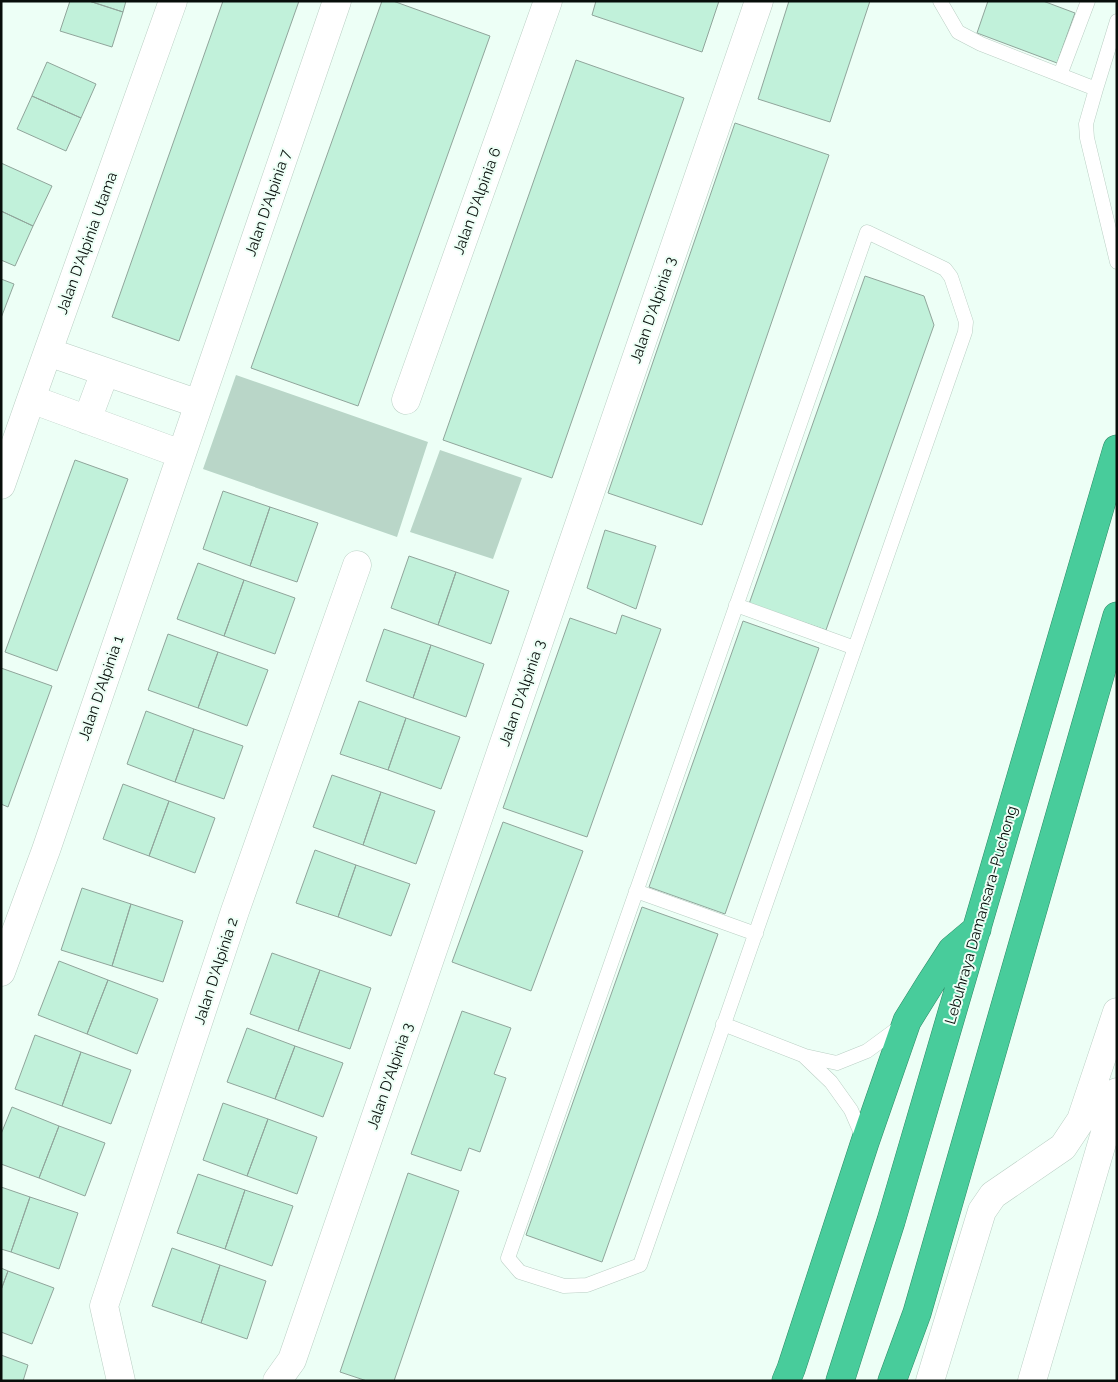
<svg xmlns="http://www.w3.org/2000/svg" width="1118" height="1382" viewBox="0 0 1118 1382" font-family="Raleway,sans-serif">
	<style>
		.green { fill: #b9d6c8 }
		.building { fill: #c1f1da; stroke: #90a59b }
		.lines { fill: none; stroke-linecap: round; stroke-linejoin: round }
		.service-casing { stroke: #bacfc4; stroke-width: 15 }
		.minor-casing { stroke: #bacfc4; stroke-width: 29 }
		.motorway-casing { stroke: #318a68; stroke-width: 29 }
		.service { stroke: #fff; stroke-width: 14 }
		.minor { stroke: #fff; stroke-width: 28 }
		.motorway { stroke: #48cc9b; stroke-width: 28 }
		.labels { text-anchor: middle; stroke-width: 4; stroke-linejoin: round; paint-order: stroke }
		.street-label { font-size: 15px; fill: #070e0a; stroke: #edfff6 }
	</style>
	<rect width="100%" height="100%" fill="#edfff6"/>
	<path class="green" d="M236,375L428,442L397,537L203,469Z
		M440,450L522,478L493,559L410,532Z"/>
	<path class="building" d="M70,1H89L123,12L112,47L60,31Z
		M89,1H126L123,12Z
		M223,1H299L179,341L112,317Z
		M382,1H393L490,36L358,406L251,368Z
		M596,1H719L702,52L592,15Z
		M789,1H870L830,122L758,99Z
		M988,1H1043L1075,13L1057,63L977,33Z
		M576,60L684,98L552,478L443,440Z
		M47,62L96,84L81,118L32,96Z
		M32,96L81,118L66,151L17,129Z
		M735,123L829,155L702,525L608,493Z
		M1,163L52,186L33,226L1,211Z
		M1,211L33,226L15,266L1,260Z
		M865,276L924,296L934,325L826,630L749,604Z
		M1,279L14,284L1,318Z
		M75,460L128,479L57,671L5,652Z
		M223,491L270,507L250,566L203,549Z
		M270,507L318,523L297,582L250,566Z
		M605,530L656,546L636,609L587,588Z
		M409,556L456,572L438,625L391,608Z
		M198,563L244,580L224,636L177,619Z
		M456,572L509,591L491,644L438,625Z
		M244,580L295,598L275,654L224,636Z
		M622,615L661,629L587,837L503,808L570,618L616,634Z
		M743,621L819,648L725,914L649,887Z
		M384,629L431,645L413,698L366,681Z
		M168,634L218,652L198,708L148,690Z
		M431,645L484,664L466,717L413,698Z
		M218,652L268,670L247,726L198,708Z
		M1,668L52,686L8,807L1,804Z
		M359,701L406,718L388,770L340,754Z
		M146,711L194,729L175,782L127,764Z
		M406,718L460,737L441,789L388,770Z
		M194,729L243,746L224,799L175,782Z
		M332,775L381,792L363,845L313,827Z
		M123,784L169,801L149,856L103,839Z
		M381,792L435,811L416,864L363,845Z
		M169,801L215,818L195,873L149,856Z
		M503,822L583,851L531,991L452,962Z
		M315,850L356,865L338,917L296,903Z
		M356,865L410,884L391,936L338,917Z
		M82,888L131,904L112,966L61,950Z
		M131,904L183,921L163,982L112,966Z
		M642,907L718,934L602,1262L526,1235Z
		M272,953L320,970L298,1031L250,1014Z
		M59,961L108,980L87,1034L38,1015Z
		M320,970L371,988L350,1049L298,1031Z
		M108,980L158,999L137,1054L87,1034Z
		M462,1011L511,1028L494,1074L506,1078L480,1152L469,1148L461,1171L411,1154Z
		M247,1028L295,1046L275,1099L227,1082Z
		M35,1035L81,1052L62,1106L15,1089Z
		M295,1046L343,1063L323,1117L275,1099Z
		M81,1052L131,1070L111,1124L62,1106Z
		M223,1103L268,1119L247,1176L203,1160Z
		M12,1107L59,1126L39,1178L1,1164V1134Z
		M268,1119L317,1137L297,1194L247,1176Z
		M59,1126L105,1143L85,1196L39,1178Z
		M408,1173L459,1191L394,1381H367L340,1372Z
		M198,1174L245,1190L225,1249L177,1233Z
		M1,1187L30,1197L11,1252L1,1249Z
		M245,1190L293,1206L272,1266L225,1249Z
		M30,1197L78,1213L59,1269L11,1252Z
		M172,1248L220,1265L201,1323L152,1306Z
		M220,1265L266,1281L247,1339L201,1323Z
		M1,1268L8,1271L1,1290Z
		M8,1271L54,1288L32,1344L1,1332V1290Z
		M1,1355L28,1365L23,1381H1Z"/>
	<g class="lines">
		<defs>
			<path id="service" d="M940,1L958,32L981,44L1096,89
				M1117,21L1096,89L1086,124L1087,138L1117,262
				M1060,75L1088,1
				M867,232L945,269L951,277L966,322L965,332L640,1265L587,1285L564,1286L520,1272L508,1258Z
				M736,605L855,648
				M636,891L756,934
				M723,1024L805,1056L837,1063L867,1051L901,1026
				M805,1057L831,1082L851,1110L864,1140"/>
			<path id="minor" d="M48,352L199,404
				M31,399L181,454
				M406,400L548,1
				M87,420L105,372
				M1,485L31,399L173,1
				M1,972L46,850L337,1
				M121,1381L104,1306L235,911L357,565
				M277,1381L292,1360L759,1
				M930,1381L982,1211L993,1195L1063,1147L1081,1120L1117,1012
				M1032,1381L1117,1092"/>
			<path id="motorway" d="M786,1381L791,1369L865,1142L907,1021L930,984L952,950L977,929
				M840,1381L891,1221L1117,449
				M892,1381L917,1313L1117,616"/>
		</defs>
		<use href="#service" class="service-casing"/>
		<use href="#minor" class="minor-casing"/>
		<use href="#motorway" class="motorway-casing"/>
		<use href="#service" class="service"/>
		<use href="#minor" class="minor"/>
		<use href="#motorway" class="motorway"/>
	</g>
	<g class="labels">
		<g class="street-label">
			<text transform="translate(477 201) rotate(-70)" y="5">Jalan D'Alpinia 6</text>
			<text transform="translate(268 203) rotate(-71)" y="5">Jalan D'Alpinia 7</text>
			<text transform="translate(87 243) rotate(-70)" y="5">Jalan D'Alpinia Utama</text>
			<text transform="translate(653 310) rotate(-71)" y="5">Jalan D'Alpinia 3</text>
			<text transform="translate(101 688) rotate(-71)" y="5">Jalan D'Alpinia 1</text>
			<text transform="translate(522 693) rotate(-71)" y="5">Jalan D'Alpinia 3</text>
			<text transform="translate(981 915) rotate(-74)" y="5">Lebuhraya Damansara–Puchong</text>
			<text transform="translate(216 971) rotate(-72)" y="5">Jalan D'Alpinia 2</text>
			<text transform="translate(390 1076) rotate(-71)" y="5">Jalan D'Alpinia 3</text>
		</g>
	</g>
	<rect width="1118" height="1382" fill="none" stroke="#070e0a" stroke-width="5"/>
</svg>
